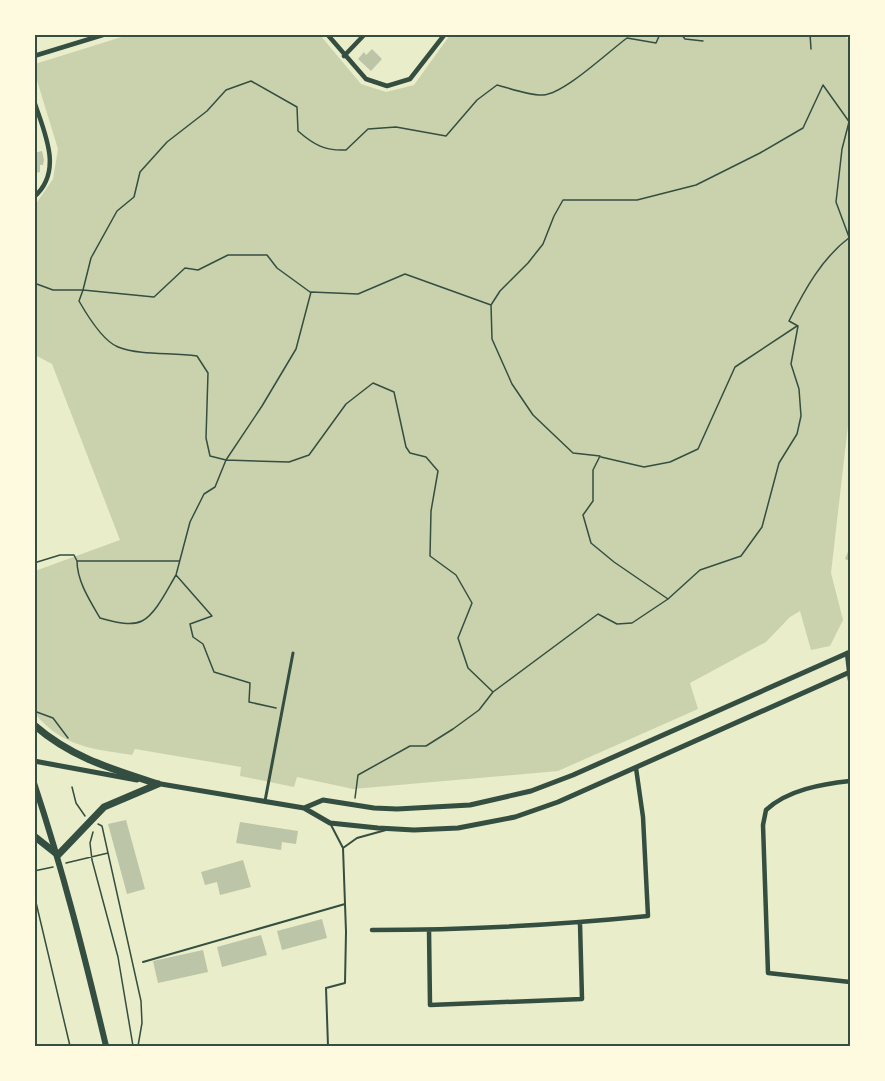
<svg xmlns="http://www.w3.org/2000/svg" width="885" height="1081" viewBox="0 0 885 1081" font-family="Helvetica,sans-serif">
	<style>
		.green { fill: #cad2ad }
		.building { fill: #bcc5a7 }
		.lines { fill: none; stroke-linecap: round; stroke-linejoin: round }
		.path { stroke: #344e41; stroke-width: 1.5 }
		.service { stroke: #344e41; stroke-width: 2 }
		.pedestrian { stroke: #344e41; stroke-width: 3 }
		.minor { stroke: #344e41; stroke-width: 4.5 }
		.tertiary { stroke: #344e41; stroke-width: 5 }
		.secondary { stroke: #344e41; stroke-width: 6 }
		.primary { stroke: #344e41; stroke-width: 7 }
		.neatline { fill: none; stroke: #344e41; stroke-width: 2 }
	</style>
	<rect width="100%" height="100%" fill="#e9edc9"/>
	<path class="green" d="M842,34L850,41V408L831,573L843,620L830,646L811,650L800,611L790,617L766,642L690,683L698,709L558,771L353,789L297,777L294,787L240,776L241,767L135,749L132,755C101,750 71,748 47,726C42,721 37,718 35,711V571L120,540L52,364L35,355V205L53,179L58,149L35,74V64L128,35H320L361,84L386,92L414,85L450,35Z"/>
	<path class="building" d="M372,49L382,59L371,71L358,59L364,52L366,55Z
		M42,151L44,160L43,165H40V172L36,173L34,153Z
		M850,547V561L845,559Z
		M126,820L145,889L127,894L108,824Z
		M240,822L298,831L296,844L282,842L281,850L236,843Z
		M243,860L251,887L220,895L217,882L205,885L201,872Z
		M322,919L327,938L282,950L277,931Z
		M261,935L267,955L222,967L217,947Z
		M203,950L208,972L158,983L153,961Z"/>
	<g class="lines">
		<path class="path" d="M681,34L685,39L703,41
			M810,34L811,49
			M849,122L842,149L836,202L849,237
			M34,283L53,290H83L79,301C87,315 103,341 118,347C142,356 172,352 197,356L208,373L206,438L210,456L226,460L289,462L309,455L346,404L373,383L394,392L406,447L410,453L426,457L438,471L431,511L430,556L456,575L472,603L458,638L468,668L493,692
			M310,292L277,268L267,255H228L198,270L185,268L154,297L83,290L91,258L117,211L134,197L140,172L167,142L207,111L226,90L251,81L297,107L298,131C314,145 325,151 346,150L368,129L396,127L446,136L477,100L497,85C509,88 531,96 543,95C564,94 608,52 627,38L656,43L660,34
			M491,305L500,291L528,263L543,244L554,216L563,200H637L696,185L760,153L803,128L823,85L850,123
			M601,457L644,467L670,462L698,449L735,367L797,326
			M77,561C77,581 90,601 100,618C112,621 130,627 142,621C156,614 168,588 176,575
			M34,563L60,555H74L77,561H179
			M276,708L249,702L250,683L214,672L203,644L193,637L190,624L212,616L176,575L190,522L204,494L215,487L226,460L262,406L296,349L311,292L358,294L405,274L491,305L492,339L512,384L533,415L573,453L600,456L593,470V501L583,515L591,543L614,562L668,599
			M34,711L53,718L68,738
			M72,787L76,803L85,816
			M355,798L358,775L410,746H426L453,729L479,710L493,692L598,614L617,624L632,623L668,599L700,570L741,556L762,527L779,463L797,434L801,416L799,389L791,364L798,326L789,321C805,289 822,258 850,237
			M98,824L102,826L141,1001L142,1023L138,1046
			M93,832L90,843L92,860L118,957L133,1046
			M66,863L108,853
			M34,871L53,867
			M34,894L70,1046"/>
		<path class="service" d="M330,823L343,848L357,838L386,830
			M143,962L345,904
			M328,1046L326,988L345,983L346,932L343,848"/>
		<path class="pedestrian" d="M265,801L293,653"/>
		<path class="minor" d="M327,34L366,79L387,86L410,79L445,34
			M34,56L106,34
			M344,56L365,34
			M34,101C44,132 64,171 34,197
			M847,653L850,680
			M850,781C822,784 787,790 766,810L763,825L768,973L850,982
			M372,930C464,930 557,925 648,916L643,817L636,768
			M429,930L430,1005L582,999L580,923"/>
		<path class="tertiary" d="M34,761L137,780
			M155,783L304,808L330,823L378,828L414,830L458,828L515,817L558,802L850,672
			M304,808L323,800L374,808L397,809L470,805L531,791L573,775L850,652"/>
		<path class="secondary" d="M34,783C63,870 85,958 106,1046"/>
		<path class="primary" d="M34,725C72,758 112,769 158,784
			M34,836L58,855L104,807L158,784"/>
	</g>
	<rect width="885" height="1081" fill="none" stroke="#fefae0" stroke-width="72"/>
	<rect x="36" y="36" width="813" height="1009" class="neatline"/>
</svg>
